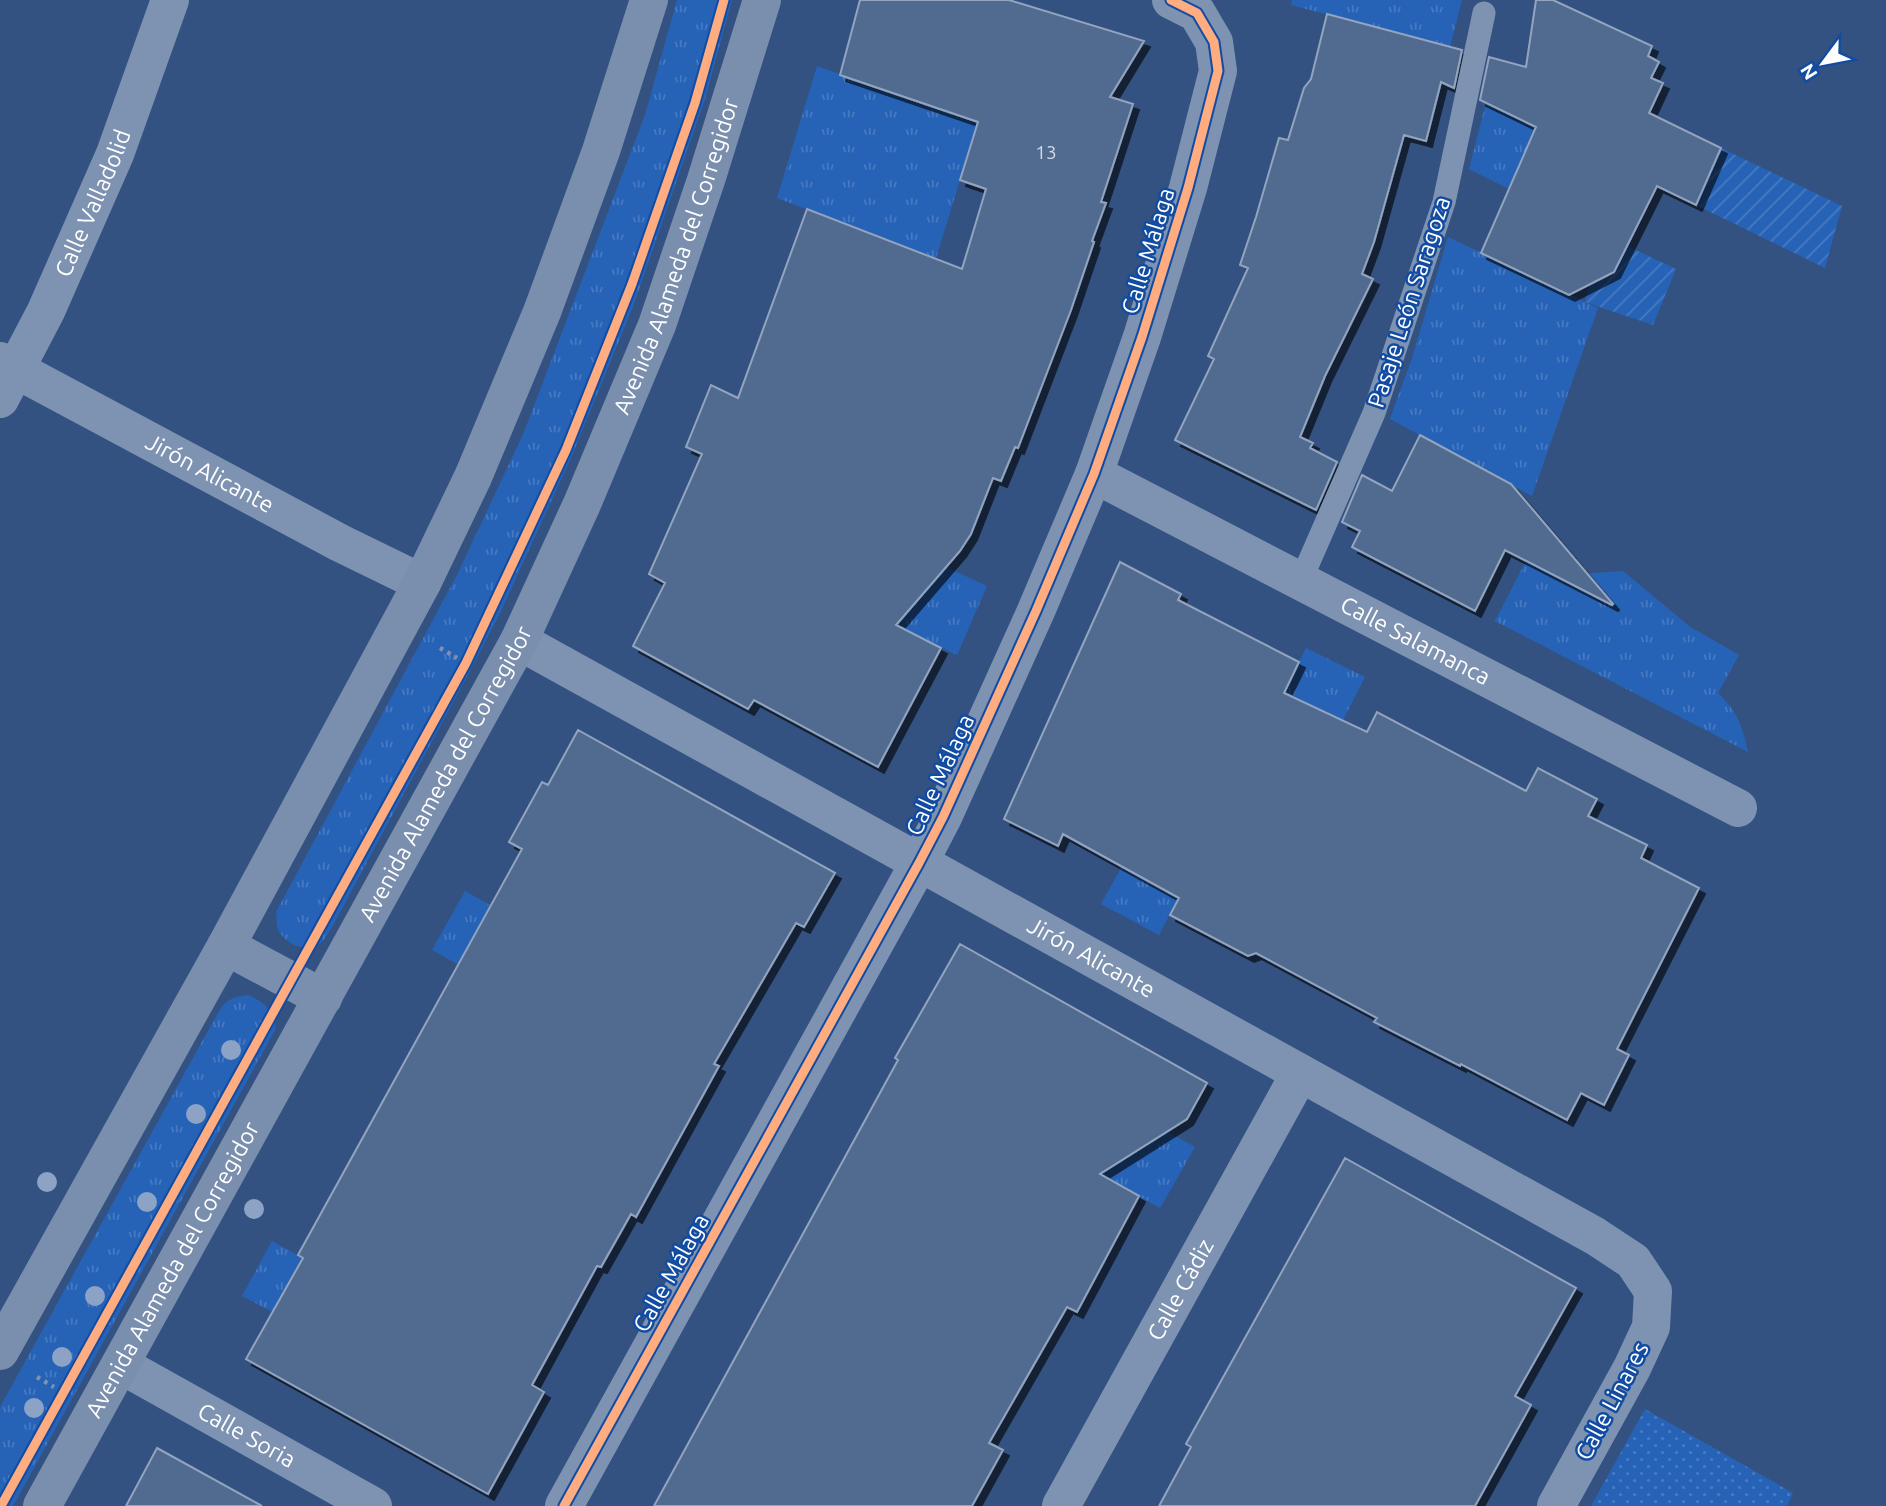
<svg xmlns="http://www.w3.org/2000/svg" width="1886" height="1506" viewBox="0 0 1886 1506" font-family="Ubuntu,sans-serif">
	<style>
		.grass { fill: url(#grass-tufts) }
		.park { fill: url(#park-dots) }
		.garden { fill: url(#garden-furrows) }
		.building { fill: #516a8f; stroke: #93a4bf; stroke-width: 2; filter: url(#shadow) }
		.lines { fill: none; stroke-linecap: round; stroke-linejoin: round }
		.path { stroke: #7e93b1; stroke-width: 4.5; stroke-dasharray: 3.5 5; stroke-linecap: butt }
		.service { stroke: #7e93b1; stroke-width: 23 }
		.minor { stroke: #7e93b1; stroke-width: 38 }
		.secondary { stroke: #7a8eae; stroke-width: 38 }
		.cycleway-casing { stroke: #124ca2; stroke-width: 13 }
		.cycleway { stroke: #ffac80; stroke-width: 9 }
		.tree { fill: #8ca3c6 }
		.labels { text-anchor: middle; stroke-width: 5; stroke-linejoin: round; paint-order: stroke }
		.number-label { font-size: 19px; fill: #d4dae3 }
		.street-label { font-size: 23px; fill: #fff; stroke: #124ca2 }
	</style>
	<defs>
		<pattern id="grass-tufts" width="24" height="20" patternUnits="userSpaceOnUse" patternTransform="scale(1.75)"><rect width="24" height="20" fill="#2663b7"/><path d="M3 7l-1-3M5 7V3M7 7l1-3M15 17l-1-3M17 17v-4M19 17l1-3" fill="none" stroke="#477ac2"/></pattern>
		<pattern id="park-dots" width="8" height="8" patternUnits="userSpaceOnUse" patternTransform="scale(1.75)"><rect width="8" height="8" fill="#2663b7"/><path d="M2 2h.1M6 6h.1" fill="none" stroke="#477ac2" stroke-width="1.8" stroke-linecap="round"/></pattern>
		<pattern id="garden-furrows" width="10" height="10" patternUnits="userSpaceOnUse" patternTransform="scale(1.75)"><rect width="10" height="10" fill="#2663b7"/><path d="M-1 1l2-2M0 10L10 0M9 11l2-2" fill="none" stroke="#477ac2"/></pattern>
		<filter id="shadow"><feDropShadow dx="6" dy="6" stdDeviation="0" flood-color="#0009"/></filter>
	</defs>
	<rect width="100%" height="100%" fill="#335281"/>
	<path class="grass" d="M677,0H732L705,99L634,304L571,458L500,613L472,667L331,929C328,933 325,939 321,943C307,954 284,944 278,929C276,924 277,917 276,912L457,575L524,432L645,115Z
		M1292,0H1462L1450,47L1291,5Z
		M817,66L978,122L936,258L777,198Z
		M1486,103L1495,107L1641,178L1509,189L1469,169Z
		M1448,237L1598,308L1532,496L1390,419L1412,358Z
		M838,517L987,586L957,655L809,582Z
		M1526,561L1555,576L1623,571L1689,626L1739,655L1718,693C1737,711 1743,727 1748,752L1495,621Z
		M1306,648L1365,677L1293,818L1235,788L1159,935L1101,904L1122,866L1235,787Z
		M465,891L611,973L580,1032L432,950Z
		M249,995C264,1003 277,1011 275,1030L13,1506H0V1407L219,1011C227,998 235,997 249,995Z
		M1053,1068L1195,1147L1160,1208L1020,1129Z
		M272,1241L420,1323L273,1312L242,1296Z"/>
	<path class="park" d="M1645,1409L1793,1493L1787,1506H1591Z"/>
	<path class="garden" d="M1721,148L1842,206L1825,268L1696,205Z
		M1627,246L1676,269L1653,325L1585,302L1594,268L1612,276Z"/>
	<path class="building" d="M860,0H1009L1144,41L1110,97L1133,104L1101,202L1106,203L1092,241L1094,242L1071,310L1018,448L1015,447L1001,481L993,478L971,534L960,551L896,625L941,648L878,767L754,700L748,709L633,646L665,583L649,574L702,454L686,447L711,385L738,398L807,209L962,269L986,189L960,180L978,122L840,75Z
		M1536,0H1553L1652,46L1648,56L1659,62L1651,78L1663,83L1649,113L1721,148L1696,205L1657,186L1614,272L1569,295L1481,253L1536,127L1480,100L1489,57L1526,67Z
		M1327,14L1462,50L1454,88L1441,82L1426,141L1404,135L1374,242L1362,274L1373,279L1325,376L1300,437L1313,443L1310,448L1337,462L1316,510L1175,440L1214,359L1208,356L1248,268L1240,265L1256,217L1279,138L1288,140L1304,88L1311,79Z
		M1420,435L1511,484L1613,604L1612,605L1505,550L1475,611L1352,547L1360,531L1342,522L1362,475L1392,491Z
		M1120,562L1181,594L1178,600L1299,662L1284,693L1367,732L1377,712L1526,791L1538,768L1597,799L1588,816L1647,845L1641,858L1699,888L1617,1049L1629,1055L1604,1105L1581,1093L1567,1120L1461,1064L1460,1066L1374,1022L1377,1018L1256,953L1248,956L1170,915L1179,898L1063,834L1058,846L1004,819Z
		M578,730L835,873L804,927L796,923L714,1064L719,1066L636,1217L631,1214L601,1267L597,1266L532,1385L544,1392L488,1494L246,1359L303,1258L298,1255L522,849L509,842L542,782L548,785Z
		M960,944L1207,1083L1187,1119L1100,1174L1139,1196L1077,1312L1067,1307L989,1443L1003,1450L972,1506H654L898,1060L895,1058Z
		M1345,1158L1576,1288L1515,1396L1531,1405L1475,1506H1159L1191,1447L1186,1444Z
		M157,1448L262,1506H126Z"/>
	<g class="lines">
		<path class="path" d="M440,648L457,658
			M37,1377L54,1387"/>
		<path class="service" d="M1301,580L1374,413L1444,202L1484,13"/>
		<g class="minor">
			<path id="s1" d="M0,361L340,543L422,583"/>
			<path id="s2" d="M0,399L46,311L115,154L170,0"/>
			<path id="s3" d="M1094,474L1738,808"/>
			<path id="s4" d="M519,641L1595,1236L1633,1261L1653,1291L1651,1327L1632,1368L1556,1506"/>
			<path id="s5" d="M121,1365L373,1506"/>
			<path d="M564,1506L919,863L943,817L1036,611L1094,474L1142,337L1188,188L1218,71L1214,42L1197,13L1171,0"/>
			<path id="s6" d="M1061,1506L1300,1073"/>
		</g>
		<g class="secondary">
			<path d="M226,946L323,998"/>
			<path d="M0,1351L226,946L422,583L473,477L542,312L601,151L649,0"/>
			<path id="s7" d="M42,1506L519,641L582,504L657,325L706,180L762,0"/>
		</g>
		<defs>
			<path id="cycleway" d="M1,1506L466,663L566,450L632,284L695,103L724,0
				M564,1506L919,863L943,817L1036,611L1094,474L1142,337L1188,188L1218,71L1214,42L1197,13L1171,0"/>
		</defs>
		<use href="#cycleway" class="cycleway-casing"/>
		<use href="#cycleway" class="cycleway"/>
	</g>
	<g class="tree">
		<circle cx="231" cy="1050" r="10"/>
		<circle cx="196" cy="1114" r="10"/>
		<circle cx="47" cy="1182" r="10"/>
		<circle cx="147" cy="1202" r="10"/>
		<circle cx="254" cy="1209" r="10"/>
		<circle cx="95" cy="1296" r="10"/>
		<circle cx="62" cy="1357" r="10"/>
		<circle cx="34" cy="1408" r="10"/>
	</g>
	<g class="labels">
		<g class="number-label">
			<text x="1046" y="159">13</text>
		</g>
		<g class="street-label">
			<text dy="8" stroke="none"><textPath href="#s2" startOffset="217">Calle Valladolid</textPath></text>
			<text transform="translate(1148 251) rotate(-73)" y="8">Calle Málaga</text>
			<text dy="8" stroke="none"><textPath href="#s7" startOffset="1404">Avenida Alameda del Corregidor</textPath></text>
			<text transform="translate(1409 302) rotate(-72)" y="8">Pasaje León Saragoza</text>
			<text dy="8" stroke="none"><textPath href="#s1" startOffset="238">Jirón Alicante</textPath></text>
			<text dy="8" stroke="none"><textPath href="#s3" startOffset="362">Calle Salamanca</textPath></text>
			<text dy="8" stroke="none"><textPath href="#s7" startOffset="836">Avenida Alameda del Corregidor</textPath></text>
			<text transform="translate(940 775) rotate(-65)" y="8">Calle Málaga</text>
			<text dy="8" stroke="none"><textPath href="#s4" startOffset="654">Jirón Alicante</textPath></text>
			<text dy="8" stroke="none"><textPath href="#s7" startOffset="270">Avenida Alameda del Corregidor</textPath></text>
			<text transform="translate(671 1273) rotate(-61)" y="8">Calle Málaga</text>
			<text dy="8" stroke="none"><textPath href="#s6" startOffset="247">Calle Cádiz</textPath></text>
			<text transform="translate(1612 1401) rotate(-62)" y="8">Calle Linares</text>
			<text dy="8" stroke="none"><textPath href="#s5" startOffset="144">Calle Soria</textPath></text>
		</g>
	</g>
	<g transform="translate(1823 63) rotate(238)" stroke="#124ca2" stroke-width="5" paint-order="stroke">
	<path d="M0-5L12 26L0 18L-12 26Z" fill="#ffffff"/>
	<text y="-10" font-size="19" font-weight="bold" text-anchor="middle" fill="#ffffff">N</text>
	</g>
</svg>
